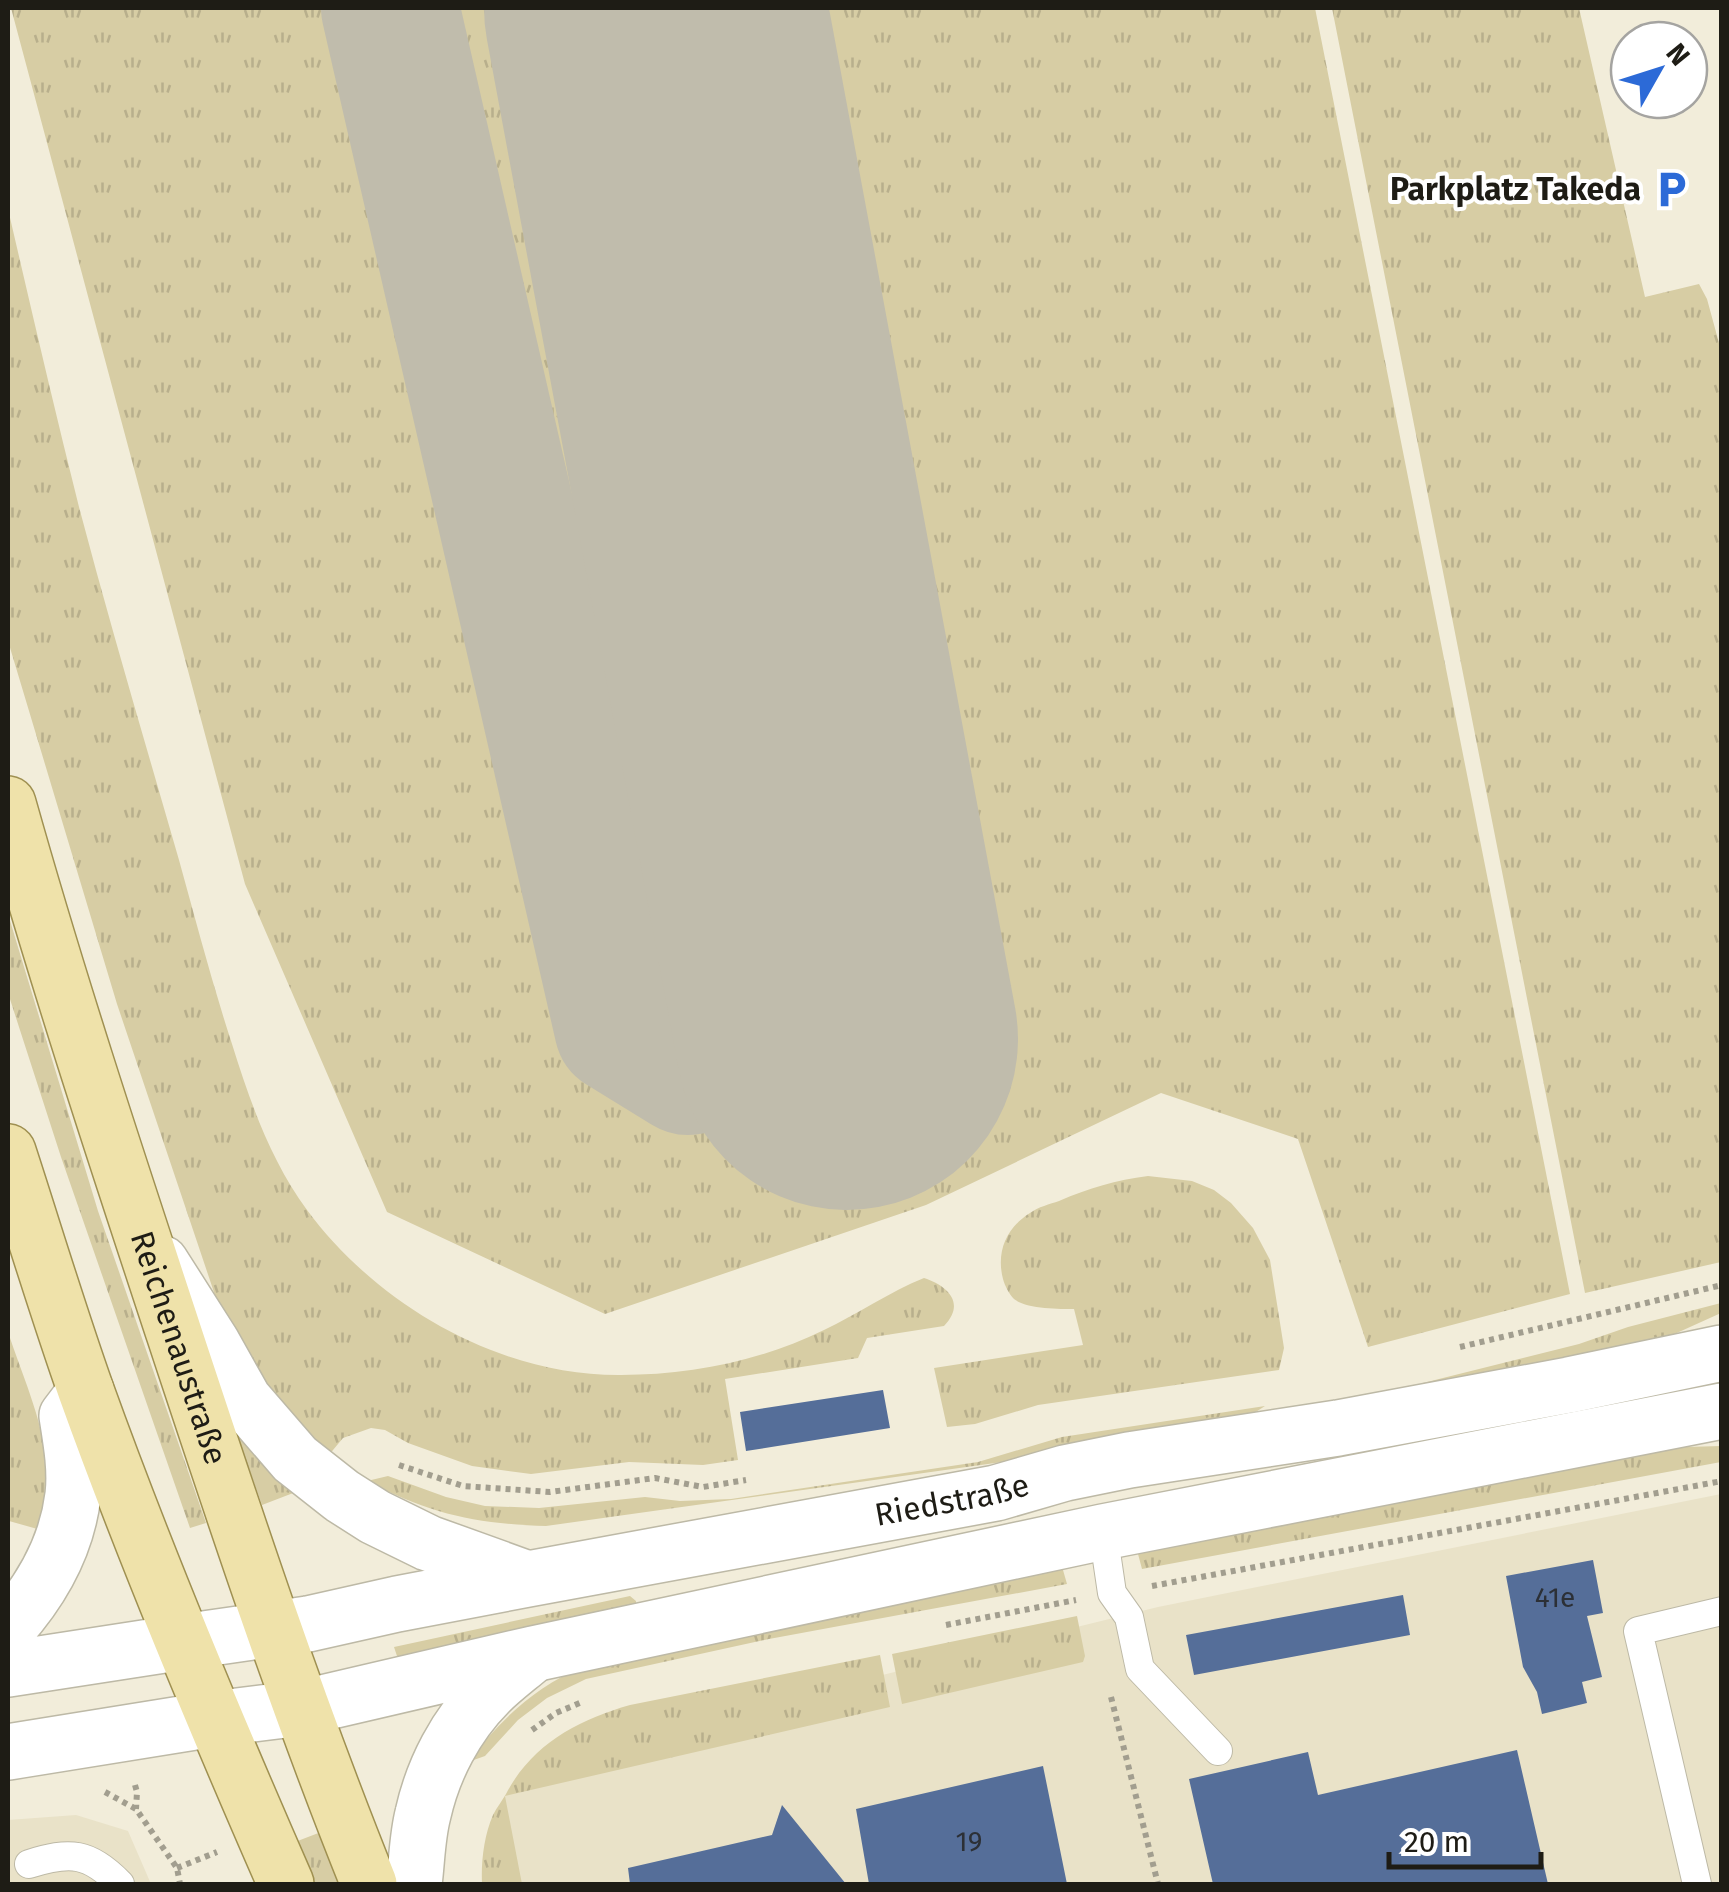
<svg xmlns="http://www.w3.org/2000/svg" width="1729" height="1892" viewBox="0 0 1729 1892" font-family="'Fira Sans',sans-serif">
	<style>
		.built { fill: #e9e2c8 }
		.grass { fill: url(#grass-tufts) }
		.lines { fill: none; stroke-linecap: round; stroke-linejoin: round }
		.taxiway { stroke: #c0bcac; stroke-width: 138 }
		.runway { stroke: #c0bcac; stroke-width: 342 }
		.building { fill: #556e99 }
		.lane-casing { stroke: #bdb9a6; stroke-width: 30 }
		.street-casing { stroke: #bdb9a6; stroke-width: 58 }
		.secondary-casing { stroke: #bdb9a6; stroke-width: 58 }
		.primary-casing { stroke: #9f9051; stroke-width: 58 }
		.path { stroke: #a29e8f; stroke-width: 6; stroke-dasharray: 5 5; stroke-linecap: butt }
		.lane { stroke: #fff; stroke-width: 28 }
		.street { stroke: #fff; stroke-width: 55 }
		.secondary { stroke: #fff; stroke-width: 55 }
		.primary { stroke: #efe2aa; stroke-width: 55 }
		.labels { text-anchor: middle; stroke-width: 8; stroke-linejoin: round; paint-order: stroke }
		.number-label { font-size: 28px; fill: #2c3036 }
		.poi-label { font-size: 32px; font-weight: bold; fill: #1e1c15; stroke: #fff; text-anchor: end }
		.street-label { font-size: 32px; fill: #1e1c15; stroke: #fff }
	</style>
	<defs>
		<pattern id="grass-tufts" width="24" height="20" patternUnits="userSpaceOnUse" patternTransform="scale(2.5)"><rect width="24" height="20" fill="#d7cda4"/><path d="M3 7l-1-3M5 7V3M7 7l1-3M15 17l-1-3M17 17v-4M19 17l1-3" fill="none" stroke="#b8af8c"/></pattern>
	</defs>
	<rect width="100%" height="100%" fill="#f2edda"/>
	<path class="built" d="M1721,1494V1884H488L505,1796L579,1750L1158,1607Z
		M76,1815L128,1831L151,1884H8V1820Z"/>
	<path class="grass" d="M11,8H1315L1570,1294L1368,1347L1298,1139L1161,1093L926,1205L605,1314L387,1212L245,884Z
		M1332,8H1579L1645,297L1699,284L1707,299L1722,354L1721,1262L1585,1293Z
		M8,209C31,308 54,408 79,507C110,625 145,742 179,860C196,921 212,983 232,1044C250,1102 271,1161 307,1210C378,1306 500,1376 621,1375C690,1375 761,1361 824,1330C858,1314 889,1292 924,1278C948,1286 966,1303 944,1326L867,1338L858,1358L725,1379L738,1460L703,1465L629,1462L531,1474L472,1466L408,1443L385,1430L371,1428L343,1438L328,1456L292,1423L223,1319L117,1004L8,641Z
		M8,914L98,1211L206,1523L190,1528L61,1157L8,993Z
		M1148,1176L1192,1181L1214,1190L1231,1203L1253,1228L1270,1260L1284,1348L1279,1370L1038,1405L975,1424L947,1427L934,1368L1083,1345L1074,1309C1059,1309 1026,1309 1014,1299C1009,1294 1005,1286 1003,1279C996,1252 1006,1228 1030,1213C1038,1207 1050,1204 1059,1201C1089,1188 1116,1180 1148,1176Z
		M1721,1303V1313L1648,1346L1448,1390L1423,1383L1579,1344L1628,1327Z
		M8,1332C21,1372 42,1418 46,1460C49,1483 44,1507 41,1530L9,1521L8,1518Z
		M1265,1406L1248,1417L1195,1435L546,1526C476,1524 430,1514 367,1481L388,1476L446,1497L485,1506L539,1508L645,1497L680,1501L731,1499L978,1462L1062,1437Z
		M236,1432L301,1490L262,1505Z
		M1721,1446V1462L1142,1569L1138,1554L1153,1540L1649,1448Z
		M1059,1556L1067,1584L769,1639L586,1679L547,1698L518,1720L485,1756L468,1762C499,1721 535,1687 582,1667Z
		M630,1596L636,1601V1605L399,1662L394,1647Z
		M1077,1616L1085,1656L1083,1662L902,1704L892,1654Z
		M880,1655L890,1707L505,1796L522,1884H482C481,1861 484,1836 493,1815C497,1807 502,1801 506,1794C532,1744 578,1720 630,1705Z
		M321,1832L342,1884H314L295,1842Z"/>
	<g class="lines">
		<path class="taxiway" d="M390,8L623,1026L688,1066L847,1039"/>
		<path class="runway" d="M655,8L847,1039"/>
	</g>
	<path class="building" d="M883,1390L890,1428L746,1451L740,1412Z
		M1593,1560L1603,1613L1587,1616L1602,1677L1582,1682L1587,1703L1542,1714L1537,1692L1523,1667L1506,1576Z
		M1403,1595L1410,1635L1194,1675L1186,1635Z
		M1517,1750L1548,1884H1213L1189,1779L1308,1752L1318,1795Z
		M1043,1766L1067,1884H869L856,1809Z
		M782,1805L846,1884H630L628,1868L772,1835Z"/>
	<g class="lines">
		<defs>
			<path id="lane" d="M1103,1532L1112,1593L1129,1617L1140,1669L1218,1751
				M29,1864C70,1851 89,1852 120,1884
				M1697,1884L1638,1631L1722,1611"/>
			<path id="street" d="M8,1628C41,1591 67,1546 73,1495C76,1469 71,1441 67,1416L86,1391
				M8,1669L183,1642
				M8,1752L213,1719"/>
			<g id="secondary">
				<path d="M161,1263L212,1343L244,1400L295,1459L342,1496L375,1517L428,1543L525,1578"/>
				<path id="s1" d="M183,1642L308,1624L397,1604L528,1579L996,1493L1065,1473L1129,1460L1338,1428L1569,1385L1722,1353"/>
				<path d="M213,1719L301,1708L533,1654L1103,1532L1722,1411"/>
				<path d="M414,1884C417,1861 417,1837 423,1814C433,1769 456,1725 489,1692C502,1679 517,1668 531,1656"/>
			</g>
			<g id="primary">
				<path id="s2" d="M8,804C58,982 116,1157 174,1333C235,1518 296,1703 369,1884"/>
				<path d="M8,1152C34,1232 58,1312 86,1391C146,1558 215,1722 286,1884"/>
			</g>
		</defs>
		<use href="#lane" class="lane-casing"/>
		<use href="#street" class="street-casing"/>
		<use href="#secondary" class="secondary-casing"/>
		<use href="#primary" class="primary-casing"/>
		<path class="path" d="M1460,1347L1722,1285
			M399,1465L463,1486L550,1492L655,1478L703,1487L746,1480
			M1152,1586L1722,1481
			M946,1625L1076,1600
			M1111,1697L1158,1884
			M532,1730L556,1713L582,1702
			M135,1785L137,1792L136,1809
			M105,1792L136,1809L177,1868L180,1884
			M177,1868L217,1852"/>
		<use href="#lane" class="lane"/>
		<use href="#street" class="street"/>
		<use href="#secondary" class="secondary"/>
		<use href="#primary" class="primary"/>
	</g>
	<defs>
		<symbol id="parking-bare" viewBox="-9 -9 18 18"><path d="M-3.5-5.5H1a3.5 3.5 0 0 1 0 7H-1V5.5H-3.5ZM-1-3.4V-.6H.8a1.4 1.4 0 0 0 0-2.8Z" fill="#2c6ad7" stroke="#fff" stroke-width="2.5" paint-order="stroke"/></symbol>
	</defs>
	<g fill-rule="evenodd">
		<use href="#parking-bare" x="1644" y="162" width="55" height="55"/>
	</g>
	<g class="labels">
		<g class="number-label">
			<text x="1555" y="1607">41e</text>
			<text x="969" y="1851">19</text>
		</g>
		<g class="poi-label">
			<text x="1641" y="200">Parkplatz Takeda</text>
		</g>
		<g class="street-label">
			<text dy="11" stroke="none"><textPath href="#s2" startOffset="570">Reichenaustraße</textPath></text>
			<text dy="11" stroke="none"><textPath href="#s1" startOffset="782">Riedstraße</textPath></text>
		</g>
	</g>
	<rect width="1729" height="1892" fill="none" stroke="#1e1c15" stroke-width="20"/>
	<g transform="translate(1659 70) rotate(51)"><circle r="48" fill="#ffffff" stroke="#a5a4a1" stroke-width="2.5"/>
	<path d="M0-8L18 38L0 25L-18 38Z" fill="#2c6ad7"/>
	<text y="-15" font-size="28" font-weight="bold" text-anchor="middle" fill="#1e1c15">N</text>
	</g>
	<path d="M1389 1852v15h152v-15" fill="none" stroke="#1e1c15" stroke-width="5"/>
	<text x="1404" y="1852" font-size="30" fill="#1e1c15" stroke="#ffffff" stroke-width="8" paint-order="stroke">20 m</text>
</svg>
